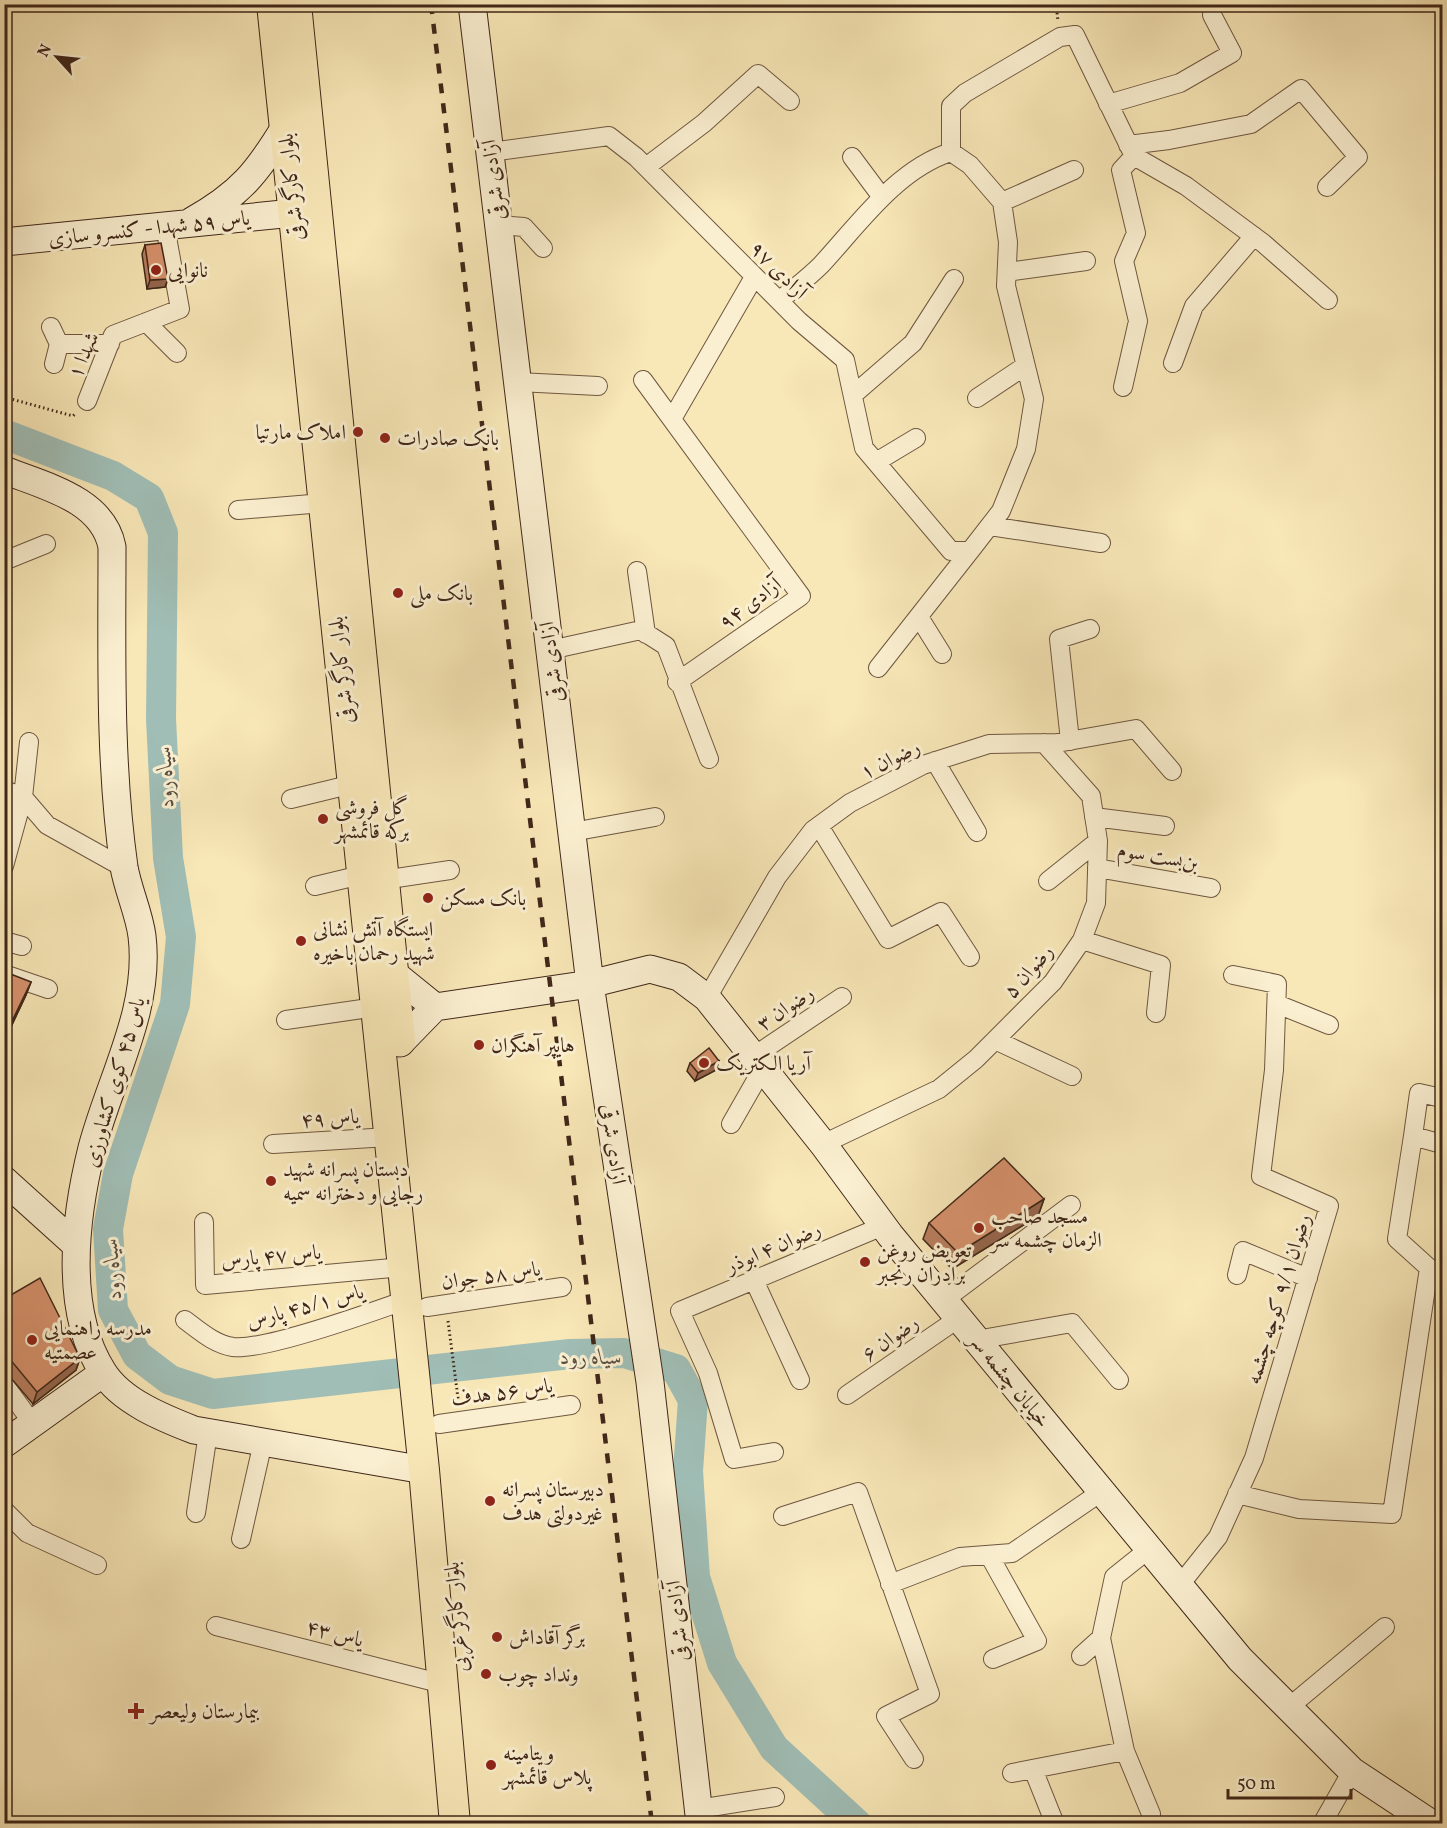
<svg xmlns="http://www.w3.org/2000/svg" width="1447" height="1828" viewBox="0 0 1447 1828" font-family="Vollkorn,Amiri,serif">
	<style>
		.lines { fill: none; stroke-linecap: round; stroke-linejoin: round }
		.river { stroke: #a0beb6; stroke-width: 30 }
		.street-casing { stroke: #6e5740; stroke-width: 20 }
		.secondary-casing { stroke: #402719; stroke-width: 29 }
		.primary-casing { stroke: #402719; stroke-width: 32 }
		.path { stroke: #402719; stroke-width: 3; stroke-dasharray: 1.5 3; stroke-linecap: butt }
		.street { stroke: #faefd0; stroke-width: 18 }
		.secondary { stroke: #faefd0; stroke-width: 27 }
		.primary { stroke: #f8e7b7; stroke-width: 30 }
		.rail { stroke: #402719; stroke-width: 4.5; stroke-dasharray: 10 10; stroke-linecap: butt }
		.wall { fill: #b97e5e; stroke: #402719; stroke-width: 1.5 }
		.shaded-wall { fill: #96664c; stroke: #402719; stroke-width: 1.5 }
		.building { fill: #d7926d; stroke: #402719; stroke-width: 1.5 }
		.poi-dot { fill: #8f2418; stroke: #faefd0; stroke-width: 2 }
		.labels { text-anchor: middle; stroke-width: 6; stroke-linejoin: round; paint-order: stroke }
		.street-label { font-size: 21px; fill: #402719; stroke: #faefd0 }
		.poi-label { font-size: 21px; fill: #402719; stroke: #faefd0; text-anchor: start }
		.water-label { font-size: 22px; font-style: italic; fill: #584d40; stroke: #faefd0 }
	</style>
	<rect width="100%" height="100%" fill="#f8e7b7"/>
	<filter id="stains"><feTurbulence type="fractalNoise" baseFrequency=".00333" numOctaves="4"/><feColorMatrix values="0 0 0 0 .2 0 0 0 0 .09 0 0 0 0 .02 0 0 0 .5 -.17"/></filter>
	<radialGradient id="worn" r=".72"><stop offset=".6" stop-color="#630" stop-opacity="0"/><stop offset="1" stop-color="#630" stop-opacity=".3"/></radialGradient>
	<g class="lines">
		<path class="river" d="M4,434L113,476L149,498L163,533L161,719L168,858L181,937L175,1004L118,1174L108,1229L113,1310L137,1355L170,1380L213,1394L570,1354L624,1353L676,1369L693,1400L688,1471L695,1577L722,1663L774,1748L857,1824"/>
		<defs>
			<path id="street" d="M1108,104L1180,83L1232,53L1212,15
				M1128,145L1169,140L1251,124L1301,89L1358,157L1327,187
				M490,152L609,136L636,157L799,321L845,360L864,448L951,551H970L1001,511L1026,449L1034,399L1006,286L1008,242L1002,202L970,165L951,152C897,169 858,225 821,265C808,278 793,289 779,301
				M951,152V106L965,93L1060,37L1075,35L1134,156L1186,186L1263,243L1328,300
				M852,157L881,196
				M646,167L704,123L758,74L790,101
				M1002,202L1074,170
				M499,225L524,227L543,248
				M1007,272L1086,261
				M146,322L177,353
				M51,327L59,344
				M1173,363L1194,306L1254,236
				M54,364L59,344H110
				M643,380L801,596L677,682
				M518,382L598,386
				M1123,387L1138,321L1124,261L1136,233L1121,170L1134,156
				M853,395L913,343L954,279
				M977,398L1025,366
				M87,401L113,335L180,309L165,226
				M672,419L754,277
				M876,462L916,438
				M238,510L323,503
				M990,526L1101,543
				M4,561L46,544
				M637,571L646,634
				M919,617L942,654
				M550,650L641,630L666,646L709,759
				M878,668L970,551
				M1070,741L1059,639L1090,629
				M935,761L977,832
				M4,790L23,797L47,825L124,868
				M291,799L353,784
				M1094,817L1165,826
				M819,826L888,939L941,912L970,957
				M572,832L655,817
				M4,866L23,797L29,742
				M1097,868L1211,888
				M383,880L450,870
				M1048,881L1098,841
				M315,886L361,875
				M1082,940L1161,965L1156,1013
				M4,941L22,946
				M4,974L48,989
				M707,998L777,877L813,830L850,803L923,765L989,744L1057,743L1136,729L1172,771
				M1277,1004L1329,1025
				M286,1020L376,1007
				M995,1040L1072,1076
				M754,1056L842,997
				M731,1124L763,1068
				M1413,1136L1419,1093L1442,1098
				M273,1144L389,1137
				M823,1144L939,1089L976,1059L1053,982L1082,940L1096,903L1098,841L1091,796L1044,743
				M204,1222L205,1285L403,1267
				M1237,1275L1243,1251L1308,1278
				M754,1280L800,1380
				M944,1300L1071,1205
				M427,1307L562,1287
				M185,1320C200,1331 214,1344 233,1347C264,1351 372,1312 406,1300
				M976,1340L1072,1323L1119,1380
				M4,1384L33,1424
				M847,1395L959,1318
				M439,1424L571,1405
				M774,1452L734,1459L708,1373L680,1311L883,1226
				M1237,1494L1299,1509L1392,1514L1429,1268L1397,1239L1413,1136L1442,1144
				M4,1510L27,1533L97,1565
				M196,1513L208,1433
				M783,1516L858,1492L930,1694L886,1716L914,1759
				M241,1539L263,1442
				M1149,1549L1114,1577L1101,1638L1125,1751L1151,1814
				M989,1555L1037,1641L993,1659
				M890,1584L960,1557L1012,1553L1101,1492
				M1179,1586L1218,1537L1254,1458L1329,1206L1261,1176L1274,1070L1277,984L1233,975
				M216,1626L443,1684
				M1081,1656L1101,1638
				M1288,1708L1385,1627
				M1033,1769L1055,1824
				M1012,1773L1125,1751
				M698,1809L775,1797
				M1322,1824L1352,1771"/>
			<path id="secondary" d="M472,4L590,984L650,1382L700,1824
				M192,221C240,194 257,173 285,127
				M4,242L293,213
				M4,470C44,486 103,499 112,547C112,654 109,761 124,867C128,890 139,913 142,936C151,1010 110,1079 92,1148C75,1216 63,1310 103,1372C121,1401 163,1418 194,1430L424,1470
				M393,973L435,1007
				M400,1043L435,1007L590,984L650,969L679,977L707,998L823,1144L890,1235L1240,1659L1352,1771L1432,1824
				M4,1180L76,1245
				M4,1444L103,1373"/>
			<path id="primary" d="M272,4L424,1470L455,1824
				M296,4L400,1041"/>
		</defs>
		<use href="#street" class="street-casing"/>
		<use href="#secondary" class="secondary-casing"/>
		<use href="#primary" class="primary-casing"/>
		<path class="path" d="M1056,4L1058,21
			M4,397L73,416L76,413
			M448,1321L459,1406"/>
		<use href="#street" class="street"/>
		<use href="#secondary" class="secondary"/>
		<use href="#primary" class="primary"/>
		<path class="rail" d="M431,4L652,1824"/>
	</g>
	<path class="wall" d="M145,245L168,279L165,287L147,289L142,254Z
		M4,976L31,982L26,995L9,1031L4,1029Z
		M690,1063L716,1070L695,1081L687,1071Z
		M1044,1199L1038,1216L952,1269L923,1239L929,1223Z
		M4,1299L80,1358L76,1370L33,1404L4,1370Z"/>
	<path class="shaded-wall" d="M168,279L165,287L147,289L150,280Z
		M31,982L26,995L9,1031L13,1019Z
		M719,1061L716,1070L695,1081L698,1073Z
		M1044,1199L1038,1216L952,1269L958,1253Z
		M80,1358L76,1370L33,1404L37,1392Z"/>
	<path class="building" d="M161,243L168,279L150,280L145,245Z
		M8,973L31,982L13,1019L4,1013V976Z
		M709,1048L719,1061L698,1073L690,1063Z
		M1004,1158L1044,1199L958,1253L929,1223Z
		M40,1278L80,1358L37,1392L4,1352V1299Z"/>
	<g class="poi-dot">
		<circle cx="156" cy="270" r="6"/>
		<circle cx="358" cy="432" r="6"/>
		<circle cx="385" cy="438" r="6"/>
		<circle cx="398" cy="593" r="6"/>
		<circle cx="323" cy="819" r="6"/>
		<circle cx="428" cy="898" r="6"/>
		<circle cx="301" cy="941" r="6"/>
		<circle cx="479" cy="1045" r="6"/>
		<circle cx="704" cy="1063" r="6"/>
		<circle cx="271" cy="1181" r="6"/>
		<circle cx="979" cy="1228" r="6"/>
		<circle cx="865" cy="1262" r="6"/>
		<circle cx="32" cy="1340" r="6"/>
		<circle cx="490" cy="1501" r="6"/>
		<circle cx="497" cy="1637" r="6"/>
		<circle cx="486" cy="1674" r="6"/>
		<path d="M133 1702h6v6h6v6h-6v6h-6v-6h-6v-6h6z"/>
		<circle cx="491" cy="1765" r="6"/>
	</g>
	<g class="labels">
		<g class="street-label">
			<text transform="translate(493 180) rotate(-97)" y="7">آزادی شرقی</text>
			<text transform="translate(291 187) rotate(-96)" y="7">بلوار کارگر شرقی</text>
			<text transform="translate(149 228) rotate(-6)" y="7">یاس ۵۹ شهدا - کنسرو سازی</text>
			<text transform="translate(779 270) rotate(45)" y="7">آزادی ۹۷</text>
			<text transform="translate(83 355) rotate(-66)" y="7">شهدا ۱</text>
			<text transform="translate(750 603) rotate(-37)" y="7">آزادی ۹۴</text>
			<text transform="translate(551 662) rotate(-97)" y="7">آزادی شرقی</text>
			<text transform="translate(341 670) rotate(-96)" y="7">بلوار کارگر شرقی</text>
			<text transform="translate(890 759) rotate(-26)" y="7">رضوان ۱</text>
			<text transform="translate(1158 856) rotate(10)" y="7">بن‌بست سوم</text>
			<text transform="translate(1028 971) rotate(-49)" y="7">رضوان ۵</text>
			<text transform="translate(785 1008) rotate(-34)" y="7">رضوان ۳</text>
			<text transform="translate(114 1082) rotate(-74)" y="7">یاس ۴۵ کوی کشاورزی</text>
			<text transform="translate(330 1118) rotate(-4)" y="7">یاس ۴۹</text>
			<text transform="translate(614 1144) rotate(82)" y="7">آزادی شرقی</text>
			<text transform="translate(773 1247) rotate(-23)" y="7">رضوان ۴ ابوذر</text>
			<text transform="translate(271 1256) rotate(-5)" y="7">یاس ۴۷ پارس</text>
			<text transform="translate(491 1275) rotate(-8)" y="7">یاس ۵۸ جوان</text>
			<text transform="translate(1278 1299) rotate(-73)" y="7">رضوان ۹/۱ کوچه چشمه</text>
			<text transform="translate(305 1306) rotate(-15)" y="7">یاس ۴۵/۱ پارس</text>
			<text transform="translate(890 1338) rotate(-35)" y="7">رضوان ۶</text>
			<text transform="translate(1010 1380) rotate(51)" y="7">خیابان چشمه سر</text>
			<text transform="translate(502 1392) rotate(-8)" y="7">یاس ۵۶ هدف</text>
			<text transform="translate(456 1617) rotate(-95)" y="7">بلوار کارگر غربی</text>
			<text transform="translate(677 1621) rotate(-96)" y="7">آزادی شرقی</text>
			<text transform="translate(335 1633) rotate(14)" y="7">یاس ۴۳</text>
		</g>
		<g class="poi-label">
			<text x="168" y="277">نانوایی</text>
			<text x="346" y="439" text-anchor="end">املاک مارتیا</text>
			<text x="397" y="445">بانک صادرات</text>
			<text x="410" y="600">بانک ملی</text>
			<text x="335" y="814">گل فروشی<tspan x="335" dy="24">برکه قائمشهر</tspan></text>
			<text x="440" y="905">بانک مسکن</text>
			<text x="313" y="936">ایستگاه آتش نشانی<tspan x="313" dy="24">شهید رحمان باخیره</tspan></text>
			<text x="491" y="1052">هایپر آهنگران</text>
			<text x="716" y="1070">آریا الکتریک</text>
			<text x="283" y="1176">دبستان پسرانه شهید<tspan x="283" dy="24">رجایی و دخترانه سمیه</tspan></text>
			<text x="991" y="1223">مسجد صاحب<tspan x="991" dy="24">الزمان چشمه سر</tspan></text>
			<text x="877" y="1257">تعویض روغن<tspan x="877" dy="24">برادران رنجبر</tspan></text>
			<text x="44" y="1335">مدرسه راهنمایی<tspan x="44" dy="24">عصمتیه</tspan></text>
			<text x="502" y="1496">دبیرستان پسرانه<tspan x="502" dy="24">غیردولتی هدف</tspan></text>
			<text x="509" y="1644">برگر آقاداش</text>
			<text x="498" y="1681">ونداد چوب</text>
			<text x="150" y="1718">بیمارستان ولیعصر</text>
			<text x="503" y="1760">ویتامینه<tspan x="503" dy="24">پلاس قائمشهر</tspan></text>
		</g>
		<g class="water-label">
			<text transform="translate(164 777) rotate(-93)" y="8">سیاه رود</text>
			<text transform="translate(111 1269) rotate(-94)" y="8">سیاه رود</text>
			<text x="591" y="1364">سیاه رود</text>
		</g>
	</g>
	<rect width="1447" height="1828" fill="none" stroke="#f8e7b7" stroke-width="24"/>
	<rect x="6" y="6" width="1435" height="1816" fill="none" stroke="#402719" stroke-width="3"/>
	<rect x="12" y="12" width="1423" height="1804" fill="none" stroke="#402719" stroke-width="1.5"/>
	<g transform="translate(57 57) rotate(297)" stroke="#faefd0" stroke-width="4.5" paint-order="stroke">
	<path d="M0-4.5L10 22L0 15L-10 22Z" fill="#402719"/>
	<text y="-9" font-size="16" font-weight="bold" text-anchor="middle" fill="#402719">N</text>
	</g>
	<path d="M1228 1789v9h123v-9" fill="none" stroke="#402719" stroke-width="3"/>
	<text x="1237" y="1789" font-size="18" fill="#402719" stroke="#faefd0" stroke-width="4.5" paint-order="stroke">50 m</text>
	<rect width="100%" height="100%" filter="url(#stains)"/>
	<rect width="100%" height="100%" fill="url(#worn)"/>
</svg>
